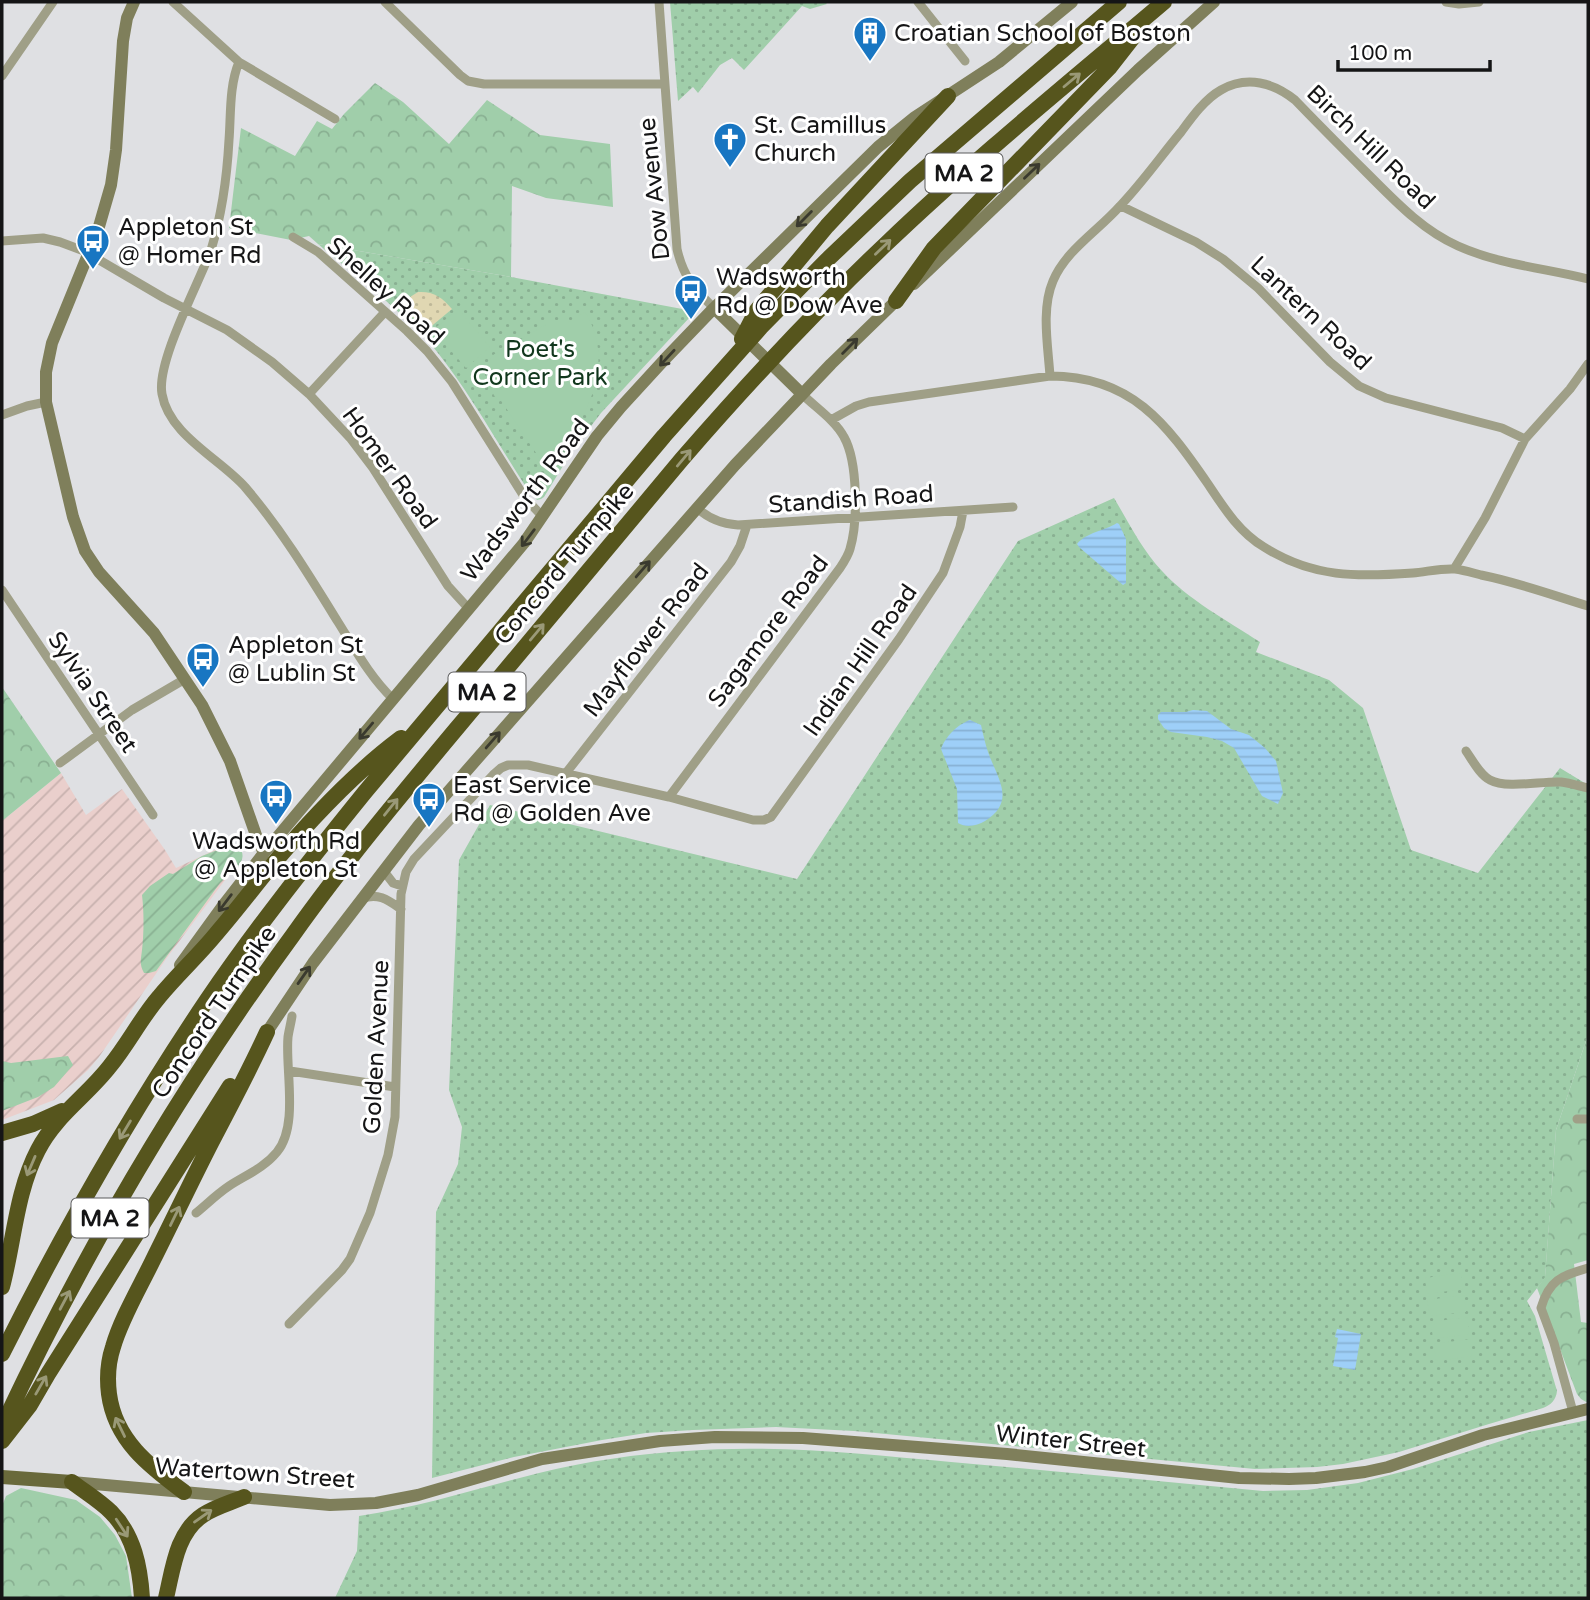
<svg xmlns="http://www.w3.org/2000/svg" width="1590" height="1600" viewBox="0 0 1590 1600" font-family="'Varela Round',sans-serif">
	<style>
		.industrial { fill: url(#industrial-furrows) }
		.grass { fill: url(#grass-dots) }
		.forest { fill: url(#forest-crowns) }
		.sand { fill: url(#sand-dots) }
		.garden { fill: url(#garden-furrows) }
		.pitch { fill: #a0ceaa }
		.water { fill: url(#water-rules) }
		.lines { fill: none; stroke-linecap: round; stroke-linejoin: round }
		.street { stroke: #9f9f87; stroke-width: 9 }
		.secondary { stroke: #7f7f5b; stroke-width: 12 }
		.primary { stroke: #69693b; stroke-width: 14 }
		.highway { stroke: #56551d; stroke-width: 16 }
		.oneway { stroke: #9a9977 }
		.oneway2 { stroke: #3a3a2e }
		.labels { text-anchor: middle; stroke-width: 6; stroke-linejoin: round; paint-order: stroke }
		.shield { fill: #fff; stroke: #5b5b5c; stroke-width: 2 }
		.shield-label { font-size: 23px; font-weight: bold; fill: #151516 }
		.poi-label { font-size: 24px; fill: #151516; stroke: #fff; text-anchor: start }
		.street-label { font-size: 24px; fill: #151516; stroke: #fff }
		.park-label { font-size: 24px; fill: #11371d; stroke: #fff }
	</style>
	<defs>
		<pattern id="industrial-furrows" width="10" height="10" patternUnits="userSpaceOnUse" patternTransform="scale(1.75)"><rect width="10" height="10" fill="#eacfcc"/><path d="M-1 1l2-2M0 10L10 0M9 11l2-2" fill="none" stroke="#c8b1ae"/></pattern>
		<pattern id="grass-dots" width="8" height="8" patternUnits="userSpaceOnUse" patternTransform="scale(1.75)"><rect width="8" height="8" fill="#a0ceaa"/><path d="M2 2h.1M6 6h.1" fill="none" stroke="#89b092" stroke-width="1.8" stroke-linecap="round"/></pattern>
		<pattern id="forest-crowns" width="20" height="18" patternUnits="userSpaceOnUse" patternTransform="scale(1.75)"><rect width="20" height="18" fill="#a0ceaa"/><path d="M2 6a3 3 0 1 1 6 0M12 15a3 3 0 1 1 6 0" fill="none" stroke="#89b092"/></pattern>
		<pattern id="sand-dots" width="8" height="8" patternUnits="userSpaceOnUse" patternTransform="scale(1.75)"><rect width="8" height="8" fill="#e0d7b2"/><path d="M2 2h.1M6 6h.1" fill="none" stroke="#bfb898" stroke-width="1.8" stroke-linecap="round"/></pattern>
		<pattern id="garden-furrows" width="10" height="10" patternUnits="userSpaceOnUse" patternTransform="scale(1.75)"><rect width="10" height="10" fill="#a0ceaa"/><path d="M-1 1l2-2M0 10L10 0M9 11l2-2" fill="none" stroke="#89b092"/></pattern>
		<pattern id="water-rules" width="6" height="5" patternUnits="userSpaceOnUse" patternTransform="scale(1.75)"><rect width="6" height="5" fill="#9ecff8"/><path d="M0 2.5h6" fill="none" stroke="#87b1d4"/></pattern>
	</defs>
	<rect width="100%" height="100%" fill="#dfe0e3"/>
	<path class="industrial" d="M61,773L86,815L122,789L165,850L176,868L217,849L228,876L166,959L99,1057L88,1070L54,1100L2,1120V821Z"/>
	<path class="grass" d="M670,2H825L827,4L810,9L802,6L744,70L732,58L720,65L698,93L693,87L678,101Z
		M318,244L511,277L693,311L690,317L601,413L572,451L544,497L541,499L537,500L526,487C496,441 469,391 434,348C400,309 357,277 318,244Z
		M1114,498C1129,523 1142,550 1162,571C1186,598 1229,622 1260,642L1256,652L1329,680L1363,708L1411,850L1478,873L1560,768L1588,785V1035L1556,1130L1545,1278L1527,1301L1535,1316L1557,1391C1556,1400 1551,1405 1543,1408L1489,1424L1399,1452L1343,1464L1317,1467L1255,1469L854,1431L776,1427L693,1430L646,1433L602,1440L514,1457L432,1478L436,1212L458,1164L462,1127L449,1090L459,860L490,805L797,879L1018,541Z
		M1588,1420V1598H335L357,1551L359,1516C421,1507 479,1488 539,1473C587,1461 637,1454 686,1451C775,1444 863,1454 951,1462C1055,1471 1159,1481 1263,1491L1307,1490L1358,1483L1413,1469L1529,1432Z"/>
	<path class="forest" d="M375,83L403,102L449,144L487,100L540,135L610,144L613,207L546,198L512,186L511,277L318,244L309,236L291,240L229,228L241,128L295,156L317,121L332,129L344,114Z
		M2,687L61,773L2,821Z
		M1588,1035V1260L1574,1264L1581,1322L1588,1323V1403L1581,1399L1577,1394L1537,1288L1545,1277L1556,1130Z
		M68,1056L73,1065L54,1087L38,1097L2,1111V1061L11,1063Z
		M21,1488L76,1500L100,1517L115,1535L126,1556L132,1598H2V1506L6,1496Z"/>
	<path class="sand" d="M418,292C433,291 442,297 452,309L428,329L400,307L410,297Z"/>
	<path class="garden" d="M233,842C256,858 232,871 220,883L156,971L149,973H144C139,964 141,959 142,950C144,932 144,912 142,895L150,886L169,873L173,874L202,856L220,849Z"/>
	<path class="pitch" d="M458,309L490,347L466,368L433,330Z
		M585,312C618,363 585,429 544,465L500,399L497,400L486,382L487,366L493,355L547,324H565Z
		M1461,1273L1463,1289L1427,1294L1425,1278Z
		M1464,1295L1466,1312L1430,1316L1427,1300Z
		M1467,1317L1469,1334L1433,1339L1431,1322Z
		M1470,1339L1472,1356L1436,1361L1434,1344Z"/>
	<path class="water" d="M1117,523L1119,524L1126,539V583L1123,585L1079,547L1077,544C1087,532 1104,531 1117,523Z
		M1193,710L1207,711L1231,729L1249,735L1265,748L1276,761L1283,793L1278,804L1262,796L1234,748L1222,741L1207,737L1171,732L1164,728L1158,719V715L1161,712H1186Z
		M970,720L981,725C983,734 985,743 988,752C997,778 1017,801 985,821C977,826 966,828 958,823L957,789L941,749C945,737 958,724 970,720Z
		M1337,1329L1361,1334L1355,1370L1333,1366L1338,1338L1335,1337Z"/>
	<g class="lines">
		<path class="street" d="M173,2L239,62L335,119
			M385,2L460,75L468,81L484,84H665
			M659,2L677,249C683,276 694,289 714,308
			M918,2L965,61
			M1446,2L1459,4L1479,2
			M239,62C229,86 231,115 229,140C227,177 222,214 211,250C199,283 156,362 162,394C169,435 219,458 245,487C281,529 309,575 338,622C355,649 370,677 393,699
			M2,76L53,2
			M1121,206L1196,242L1223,259L1258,288L1330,362L1359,386L1386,398L1502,428L1525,439
			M293,237L318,252L407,331L427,351L452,382L525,498L543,517
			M2,241L43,238L60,242L84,251L164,298L227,330L272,362L309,394L351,439L373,468L448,586L469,609
			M1050,376C1048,346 1041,309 1053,281C1066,250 1098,231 1120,206C1142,183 1161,156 1181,132C1192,117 1205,99 1221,90C1247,75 1274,83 1295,100C1319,125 1343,149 1367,173C1395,201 1422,230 1458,246C1501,265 1544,268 1588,279
			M309,394L385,312
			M2,415L27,406L46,402
			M831,420L856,406L869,402L1050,376C1131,376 1166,423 1208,484C1224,508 1239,532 1264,547C1313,578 1357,577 1413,573C1426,572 1441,568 1455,569C1464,570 1473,573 1481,575C1517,582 1552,595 1588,606
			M697,508C709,519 722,524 738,525L1013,507
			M1454,569L1485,518L1525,439L1570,389L1588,364
			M2,590L153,815
			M1466,751C1473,761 1480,775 1490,780C1507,789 1541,781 1561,782C1570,783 1579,786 1588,788
			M60,763L132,710L185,679
			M566,773L731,562L740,546L747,525
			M669,797L840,568C844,562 848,556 850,549C858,522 858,462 844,437C835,420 816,408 802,394
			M383,870L393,883L402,886
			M362,899C377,892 388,900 401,909
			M290,1071L395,1087
			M1577,1119H1588
			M196,1213C207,1204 217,1194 229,1186C246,1175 264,1168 277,1152C299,1126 285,1069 288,1037C289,1030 291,1023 292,1016
			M289,1324L342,1270L350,1259L370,1213L388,1155L395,1117L401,894L406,872L414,859L493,775L501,768L508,765H528L669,797L753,820H764L771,817L899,639L943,573L960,527L963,511
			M1573,1412L1554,1343L1541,1308C1549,1280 1561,1276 1588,1268"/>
		<path class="secondary" d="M134,2L127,18L123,41L116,150L111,185L98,230L52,343L46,372V402L73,517L85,551L99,572L154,633L202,705L230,761L257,838L264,853
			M914,284L1138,70L1214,2
			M714,308L802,394
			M180,965L222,907L264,853L524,543L597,436L621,407L665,359L714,308L878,147L915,117L999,62L1072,2
			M267,1032L313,963L419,825L735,465L831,364L901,296
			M72,1482L330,1505L376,1503L418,1495L542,1459L660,1441L715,1437L803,1438L1007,1454L1239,1478L1289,1479L1316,1478L1365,1472L1388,1467L1483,1435L1588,1409"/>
		<path class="primary" d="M2,1477L72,1482"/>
		<path class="highway" d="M896,301L934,248L1109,68L1134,36
			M742,339L757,310L827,226L948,96
			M2,1133L33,1124L62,1111
			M2,1287C14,1242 16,1192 38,1150C56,1115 87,1096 110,1066C128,1044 141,1018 159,997C177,975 198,956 216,934C236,911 254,887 273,864C311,819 354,773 401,738
			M2,1354C63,1232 131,1113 207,1000C256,928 310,860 365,792L664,436L761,327L829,258L910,181L1119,2
			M2,1427C83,1254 180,1089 293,935C352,852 418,775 483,697C549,618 616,538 682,459C747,384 815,311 887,243C976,158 1071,81 1164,2
			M2,1441L30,1405L48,1374L230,1086
			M72,1482C85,1492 100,1501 111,1512C134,1535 140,1567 142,1598
			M184,1492C149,1466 115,1440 109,1394C107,1378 108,1362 113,1347C121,1319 140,1287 153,1260C173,1220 192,1180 212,1141C231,1105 250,1069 267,1032
			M166,1598C173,1569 176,1533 203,1515C215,1507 230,1503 244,1497"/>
	</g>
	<defs><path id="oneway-shaft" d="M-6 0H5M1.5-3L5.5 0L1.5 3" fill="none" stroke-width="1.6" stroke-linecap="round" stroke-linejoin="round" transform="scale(1.75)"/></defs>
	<g class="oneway">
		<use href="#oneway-shaft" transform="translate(1072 80) rotate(-40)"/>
		<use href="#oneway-shaft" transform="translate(883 247) rotate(-44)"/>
		<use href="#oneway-shaft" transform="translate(684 458) rotate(-50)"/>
		<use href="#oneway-shaft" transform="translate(537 632) rotate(-50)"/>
		<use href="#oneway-shaft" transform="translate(391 807) rotate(-51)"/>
		<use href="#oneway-shaft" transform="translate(125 1130) rotate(121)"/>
		<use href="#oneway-shaft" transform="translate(31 1166) rotate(113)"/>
		<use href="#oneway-shaft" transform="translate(175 1216) rotate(-64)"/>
		<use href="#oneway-shaft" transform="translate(65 1300) rotate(-62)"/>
		<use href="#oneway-shaft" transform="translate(41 1385) rotate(-60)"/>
		<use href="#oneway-shaft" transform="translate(120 1427) rotate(-116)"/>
		<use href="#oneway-shaft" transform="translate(203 1516) rotate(-35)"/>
		<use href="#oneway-shaft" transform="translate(122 1528) rotate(57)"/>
	</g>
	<g class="oneway2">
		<use href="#oneway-shaft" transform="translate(1032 171) rotate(-44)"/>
		<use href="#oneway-shaft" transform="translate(804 219) rotate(135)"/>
		<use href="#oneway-shaft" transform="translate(850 346) rotate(-45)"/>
		<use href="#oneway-shaft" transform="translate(667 358) rotate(133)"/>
		<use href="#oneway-shaft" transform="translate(528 538) rotate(127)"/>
		<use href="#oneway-shaft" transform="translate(643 569) rotate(-49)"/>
		<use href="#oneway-shaft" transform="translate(366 731) rotate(130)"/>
		<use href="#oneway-shaft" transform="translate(493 740) rotate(-49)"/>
		<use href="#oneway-shaft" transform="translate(225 903) rotate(127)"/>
		<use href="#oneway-shaft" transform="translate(304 975) rotate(-55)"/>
	</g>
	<defs>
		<symbol id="building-pin" viewBox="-11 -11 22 30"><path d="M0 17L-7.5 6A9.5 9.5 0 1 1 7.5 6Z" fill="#1876c2" stroke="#fff"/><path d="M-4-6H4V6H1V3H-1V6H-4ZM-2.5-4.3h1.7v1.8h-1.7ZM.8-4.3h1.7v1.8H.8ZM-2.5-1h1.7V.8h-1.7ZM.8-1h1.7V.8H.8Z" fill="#fff"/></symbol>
		<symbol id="church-pin" viewBox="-11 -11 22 30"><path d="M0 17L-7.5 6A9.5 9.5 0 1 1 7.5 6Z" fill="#1876c2" stroke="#fff"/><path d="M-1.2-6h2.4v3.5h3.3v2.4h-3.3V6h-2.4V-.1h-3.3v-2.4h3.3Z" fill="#fff"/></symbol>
		<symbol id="bus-pin" viewBox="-11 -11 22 30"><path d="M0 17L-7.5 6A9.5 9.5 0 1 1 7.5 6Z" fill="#1876c2" stroke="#fff"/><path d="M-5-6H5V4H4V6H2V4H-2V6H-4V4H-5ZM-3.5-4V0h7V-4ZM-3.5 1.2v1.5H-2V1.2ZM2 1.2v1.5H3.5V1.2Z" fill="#fff"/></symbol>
	</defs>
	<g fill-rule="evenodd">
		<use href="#building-pin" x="851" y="14" width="38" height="52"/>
		<use href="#church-pin" x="711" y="120" width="38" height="52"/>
		<use href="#bus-pin" x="74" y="222" width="38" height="52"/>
		<use href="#bus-pin" x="672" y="272" width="38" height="52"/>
		<use href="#bus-pin" x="184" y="640" width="38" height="52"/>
		<use href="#bus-pin" x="257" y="777" width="38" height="52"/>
		<use href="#bus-pin" x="410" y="780" width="38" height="52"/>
	</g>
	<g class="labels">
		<g class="shield">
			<rect x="925.5" y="153.5" width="77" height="39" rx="5"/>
			<rect x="448.5" y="672.5" width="77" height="39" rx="5"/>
			<rect x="71.5" y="1198.5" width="77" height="39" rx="5"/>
		</g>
		<g class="shield-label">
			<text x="964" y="181">MA 2</text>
			<text x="487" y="700">MA 2</text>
			<text x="110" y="1226">MA 2</text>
		</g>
		<g class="poi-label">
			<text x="894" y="41">Croatian School of Boston</text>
			<text x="754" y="133">St. Camillus<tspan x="754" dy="28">Church</tspan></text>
			<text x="118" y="235">Appleton St<tspan x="118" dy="28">@ Homer Rd</tspan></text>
			<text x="716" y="285">Wadsworth<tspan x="716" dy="28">Rd @ Dow Ave</tspan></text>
			<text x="228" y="653">Appleton St<tspan x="228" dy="28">@ Lublin St</tspan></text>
			<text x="453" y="793">East Service<tspan x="453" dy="28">Rd @ Golden Ave</tspan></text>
			<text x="276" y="849" text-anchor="middle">Wadsworth Rd<tspan x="276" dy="28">@ Appleton St</tspan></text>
		</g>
		<g class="street-label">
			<text transform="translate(1371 147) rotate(44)" y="8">Birch Hill Road</text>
			<text transform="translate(654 189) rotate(-96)" y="8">Dow Avenue</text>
			<text transform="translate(386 291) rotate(42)" y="8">Shelley Road</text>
			<text transform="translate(1311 313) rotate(43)" y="8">Lantern Road</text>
			<text transform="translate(390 468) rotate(54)" y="8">Homer Road</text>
			<text transform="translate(851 499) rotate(-4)" y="8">Standish Road</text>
			<text transform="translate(525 500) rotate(-53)" y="8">Wadsworth Road</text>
			<text transform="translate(564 564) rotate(-50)" y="8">Concord Turnpike</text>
			<text transform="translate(768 631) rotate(-53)" y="8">Sagamore Road</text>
			<text transform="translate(646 640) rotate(-52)" y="8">Mayflower Road</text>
			<text transform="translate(860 660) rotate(-55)" y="8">Indian Hill Road</text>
			<text transform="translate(93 692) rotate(56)" y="8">Sylvia Street</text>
			<text transform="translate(214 1012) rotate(-56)" y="8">Concord Turnpike</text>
			<text transform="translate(376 1047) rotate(-87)" y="8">Golden Avenue</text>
			<text transform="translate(1071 1441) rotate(6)" y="8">Winter Street</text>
			<text transform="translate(255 1473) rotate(4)" y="8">Watertown Street</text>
		</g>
		<g class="park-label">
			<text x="540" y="357">Poet's<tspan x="540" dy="28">Corner Park</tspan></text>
		</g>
	</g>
	<rect width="1590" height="1600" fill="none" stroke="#151516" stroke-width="7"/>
	<path d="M1338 60v10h152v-10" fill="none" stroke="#151516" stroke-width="3.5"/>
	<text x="1348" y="60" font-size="21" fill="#151516" stroke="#ffffff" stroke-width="5" paint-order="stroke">100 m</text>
</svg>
